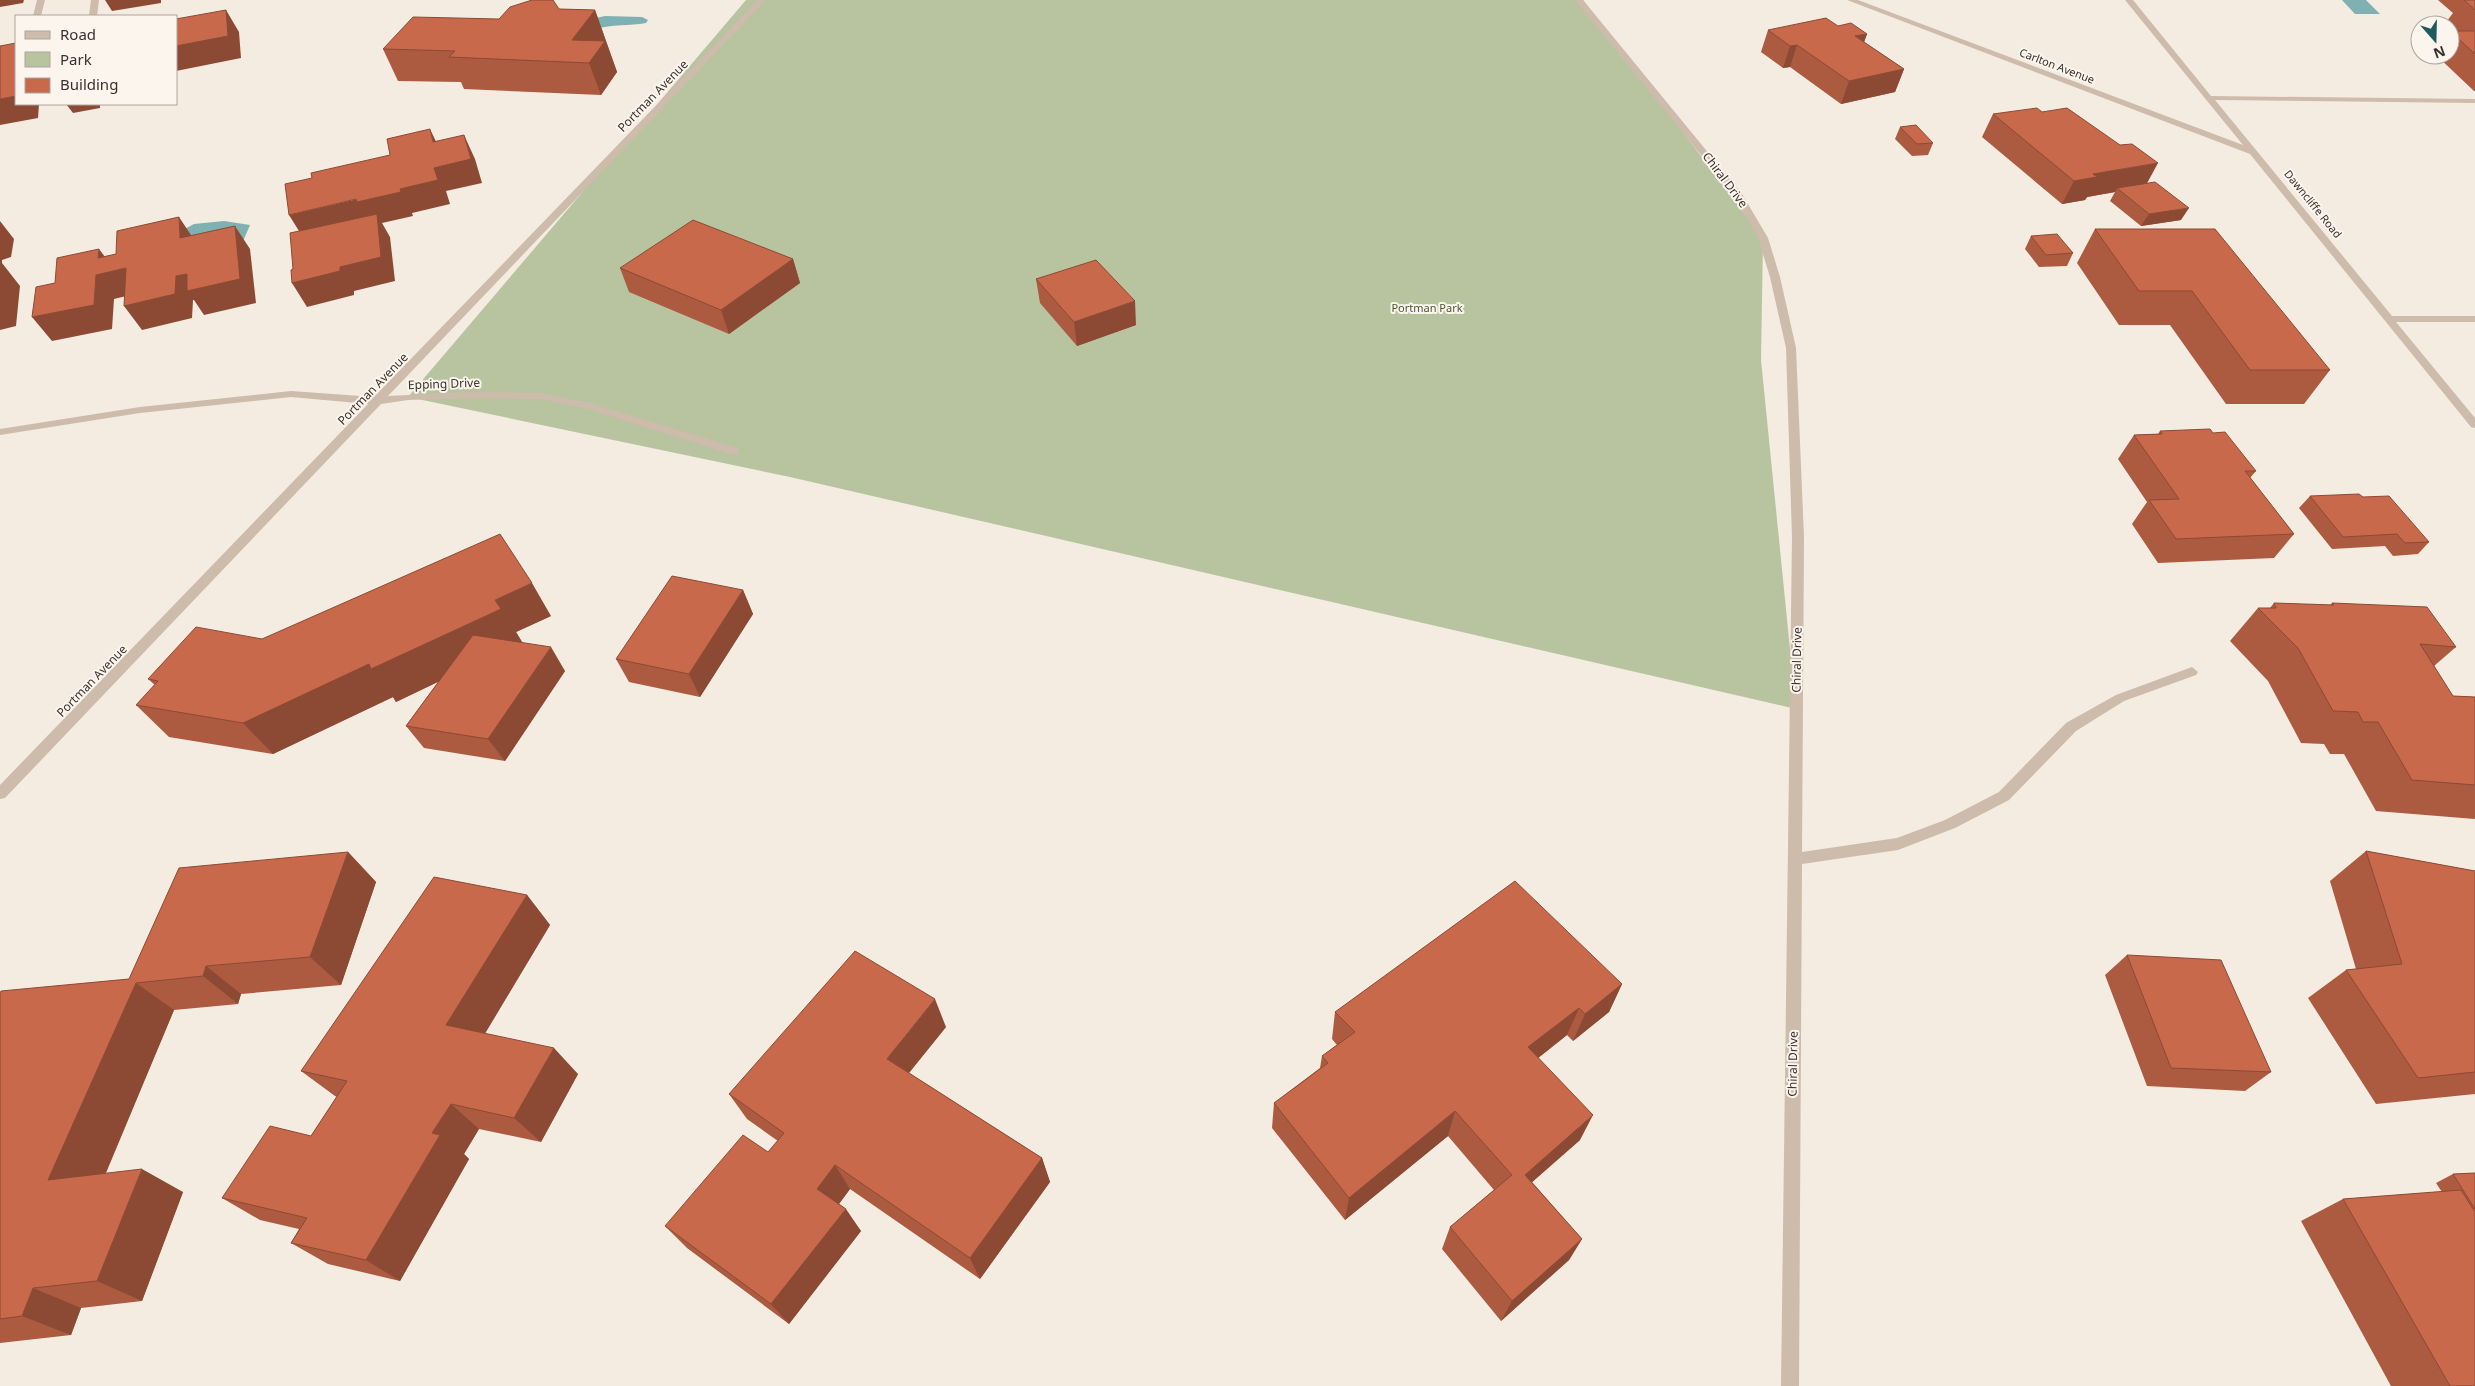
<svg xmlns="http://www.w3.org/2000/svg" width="2475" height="1386" viewBox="0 0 2475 1386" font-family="'Noto Sans',sans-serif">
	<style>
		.green { fill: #b8c4a0 }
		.water { fill: #7fb0b2 }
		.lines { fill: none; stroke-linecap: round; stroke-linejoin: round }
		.minor { fill: #cdbbac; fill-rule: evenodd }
		.wall { fill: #ac5a40 }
		.shaded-wall { fill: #8c4a34 }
		.building { fill: #c8694b; stroke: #8c4a34 }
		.labels { text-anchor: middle; stroke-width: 4; stroke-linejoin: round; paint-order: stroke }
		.far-street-label { font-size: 11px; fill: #3b302b; stroke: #fbf5ee }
		.far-park-label { font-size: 11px; fill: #4a5a2e; stroke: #fbf5ee }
		.street-label { font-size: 12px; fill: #3b302b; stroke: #fbf5ee }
	</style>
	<rect width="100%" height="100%" fill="#f4ebe1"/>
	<path class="green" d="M746,0H1583L1763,238L1761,360L1796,709L790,477L408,397Z"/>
	<path class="water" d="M2342,0H2366L2380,14H2355Z
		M605,16L642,17L648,20L646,23C629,26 612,24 595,29L596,18Z
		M224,221L250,225L244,239L238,242L186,235L183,230L194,224Z"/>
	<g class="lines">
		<path class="minor" d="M37,0H45L41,16H33Z
			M91,0H99L97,16H89Z
			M758,0H766L388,396L471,392L540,393L590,403L738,448L739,451L738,454H730L585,408L540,399L471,398L408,400L381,404L5,798L0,799V785L368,404L291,397L140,413L0,435V429L140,407L291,391L374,397Z
			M1575,0H1583L1742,194L1768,238L1780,277L1796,348L1804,537L1802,852L1897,838L1945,820L1999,792L2066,723L2116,695L2192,667L2198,672L2196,675L2124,701L2076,731L2009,800L1955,828L1898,850L1802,864L1799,1386H1781L1792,537L1786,348L1770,277L1758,238L1735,197Z
			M1847,0H1858L2243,145L2125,0H2133L2211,96L2475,99V103L2215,100L2392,316H2475V322H2396L2475,418V428L2471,427L2250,154Z"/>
	</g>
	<path class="wall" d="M2438,0H2475V91H2474L2436,55H2450V31H2458L2447,21L2453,13Z
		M559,9L595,10L617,72L601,95L464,89L461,82L398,81L383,49L499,19Z
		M1838,26L1867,34L1864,42L1904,69L1895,92L1841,104L1790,67L1783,68L1761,52L1768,30Z
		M1993,114L2147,183L2181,220L2141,226L2110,201L2115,192L2087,197L2085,200L2062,204L1982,137Z
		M1900,127L1933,143L1928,155L1912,156L1895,139Z
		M2095,229L2330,370L2304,404H2226L2170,325H2119L2077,263Z
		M2031,236L2073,253L2067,266L2039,267L2025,249Z
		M793,259L800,283L729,334L629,292L620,268Z
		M1036,279L1136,325L1077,346L1040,303Z
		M2160,431L2213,433L2256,471L2250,478L2294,534L2274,558L2158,563L2132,524L2147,502L2118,459L2134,435L2158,434Z
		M2310,496L2363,497L2429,542L2418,554L2393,556L2385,546L2332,549L2299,508Z
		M743,590L753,614L700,697L629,682L616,659Z
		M2274,603L2330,605L2332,603L2456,647L2434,666L2453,696L2475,697V819L2376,811L2344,754H2330L2324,744L2301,743L2268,681L2230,641L2258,608H2270Z
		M551,616L516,632L522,642H520L565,671L505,761L424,748L406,726L439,681L396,702L393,697L273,754L169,737L136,705L155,685L148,679L262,639Z
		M2366,851L2475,871V1094L2376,1104L2308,998L2346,970L2356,969L2330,881Z
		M348,852L376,882L341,985L241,994L238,1004L174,1010L106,1173L183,1192L142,1301L81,1308L71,1335L0,1343V993L129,979Z
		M527,895L550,925L485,1033L578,1074L541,1142L479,1129L464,1154L469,1159L400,1281L328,1264L291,1243L299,1229L260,1220L222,1198L311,1136L337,1097L335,1096L301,1071Z
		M2127,955L2271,1072L2245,1091L2147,1086L2105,975Z
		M1622,984L1609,1012L1573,1041L1567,1035L1538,1058L1580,1140L1532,1182L1582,1239L1569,1260L1501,1321L1442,1249L1450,1227L1494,1190L1448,1136L1345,1220L1272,1128L1274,1103L1320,1068L1322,1056L1337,1045L1332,1039L1335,1012Z
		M946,1027L909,1073L1042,1158L1050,1182L980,1279L850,1189L839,1204L861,1231L789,1324L687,1248L665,1226L768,1152L778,1141L747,1119L729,1094Z
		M2475,1173V1386H2391L2301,1221L2343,1199L2442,1192L2436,1183L2453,1174Z"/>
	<path class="shaded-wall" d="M0,0H24L23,3L0,7Z
		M105,0H161V3L112,11Z
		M226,10L239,32L241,58L176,71V46Z
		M595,10L617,72L601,95L589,63L572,40Z
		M1867,34L1859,56L1855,36Z
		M1797,45L1790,67L1783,68L1790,46Z
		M1904,69L1895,92L1841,104L1849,81Z
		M16,96V104H39L38,118L0,125V99Z
		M66,104H100V108L73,113Z
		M430,129L441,152L433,142Z
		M464,135L475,159L482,183L446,191L450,204L412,213L413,216L382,223L390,237L395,281L354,291V295L307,307L292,283L304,239L289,215L400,189L434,168Z
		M2158,163L2145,187L2117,188L2115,192L2087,197L2085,200L2062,204L2074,181L2093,174Z
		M2189,208L2181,220L2141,226L2149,214Z
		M179,217L195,241L180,238Z
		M0,221L14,239L11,257L2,260V263L20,286L16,326L0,330Z
		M235,226L250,249L256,303L204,315L194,300H193L192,318L142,330L124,306L176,276Z
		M99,249L115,270L126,268L143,292L114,299L112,329L52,341L32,317L98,258Z
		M793,259L800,283L729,334L721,310Z
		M1135,301L1136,325L1077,346L1074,322Z
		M532,583L551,616L516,632L522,642L396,702L393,697L273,754L243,723L495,600Z
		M743,590L753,614L700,697L689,674Z
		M551,647L565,671L505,761L488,739Z
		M348,852L376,882L341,985L310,957Z
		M527,895L550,925L474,1052L446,1025Z
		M206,966L241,994L238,1004L203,976Z
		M136,983L174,1010L93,1203L48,1180Z
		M1622,984L1609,1012L1573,1041L1585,1014Z
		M935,999L946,1027L899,1085L887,1059Z
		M1579,1008L1567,1035L1518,1074L1528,1047Z
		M554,1048L578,1074L541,1142L514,1118Z
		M451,1104L479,1129L464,1154L469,1159L400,1281L366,1260L432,1133Z
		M1455,1111L1448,1136L1345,1220L1349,1198Z
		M1593,1115L1580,1140L1514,1198L1525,1175Z
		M1042,1158L1050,1182L980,1279L970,1258Z
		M835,1165L850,1189L833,1212L817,1189Z
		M142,1169L183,1192L142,1301L97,1281Z
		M846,1209L861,1231L789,1324L771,1304Z
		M1582,1239L1569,1260L1501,1321L1512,1301Z
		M33,1288L81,1308L71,1335L22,1316Z"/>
	<path class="building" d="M532,0H553L559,9L595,10L572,40L605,41L589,63L449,57L455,51L383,49L413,17L499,19L510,7Z
		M2464,0H2475V10Z
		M226,10L228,36L176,46V19Z
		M1826,18L1838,26L1851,23L1867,34L1855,36L1904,69L1849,81L1797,45L1790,46L1768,30Z
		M2450,31H2475V54Z
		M16,43V96L0,99V46Z
		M2037,108L2042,112L2067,108L2120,145L2132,144L2158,163L2093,174L2097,177L2074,181L1993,114Z
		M1916,125L1933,143L1917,144L1900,127Z
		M430,129L433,142L464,135L471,159L434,168L438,180L400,189L401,192L357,202L356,199L289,215L285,184L312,178L311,173L390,155L387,139Z
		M2155,182L2189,208L2149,214L2117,188Z
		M377,214L381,257L340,267V271L292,283L291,270L293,269L290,233Z
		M179,217L180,238L235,226L240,279L187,291V274L176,276L175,294L124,306L126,268L96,275L94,305L32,317L36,287L55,283L57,258L99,249L98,258L116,254L117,231Z
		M693,220L793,259L721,310L620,268Z
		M2095,229H2215L2330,370H2250L2192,291H2139Z
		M2057,234L2073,253L2046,255L2031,236Z
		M1096,260L1135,301L1074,322L1036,279Z
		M2210,429L2213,433L2225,432L2256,471H2245L2294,534L2176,539L2149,500L2179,499L2134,435L2162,434L2160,431Z
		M2359,494L2363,497L2389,496L2429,542L2405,543L2397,534L2343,537L2310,496Z
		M500,534L532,583L495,600L501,609L371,669L369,664L243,723L136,705L158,681L148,679L196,627L262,639Z
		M672,576L743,590L689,674L616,659Z
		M2274,603L2334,605L2332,603L2427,607L2456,647L2420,644L2453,696L2475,697V785L2412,780L2378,722H2363L2358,712L2333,711L2298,648L2258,608H2276Z
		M473,635L551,647L488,739L406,726Z
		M2366,851L2475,871V1072L2418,1078L2346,970L2402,964Z
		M348,852L310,957L206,966L203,976L136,983L48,1180L142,1169L97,1281L33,1288L22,1316L0,1319V993L1,991L129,979L179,868Z
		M434,877L527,895L446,1025L554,1048L514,1118L451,1104L432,1133L440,1135L366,1260L291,1243L307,1218L222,1198L270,1126L311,1136L347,1081L301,1071Z
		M1515,881L1622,984L1585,1014L1579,1008L1528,1047L1593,1115L1525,1175L1582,1239L1512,1301L1450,1227L1512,1175L1455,1111L1349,1198L1274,1103L1328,1063L1322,1056L1355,1032L1335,1012Z
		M855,951L935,999L887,1059L1042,1158L970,1258L835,1165L817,1189L846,1209L771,1304L665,1226L743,1135L768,1152L784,1133L729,1094Z
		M2127,955L2221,960L2271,1072L2171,1068Z
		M2475,1173V1209L2453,1174Z
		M2461,1190L2475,1212V1386H2450L2343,1199Z"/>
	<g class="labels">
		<g class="far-street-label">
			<text transform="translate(2057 66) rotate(21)" y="4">Carlton Avenue</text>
			<text transform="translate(2313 204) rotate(51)" y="4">Dawncliffe Road</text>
		</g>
		<g class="far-park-label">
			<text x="1427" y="312">Portman Park</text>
		</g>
		<g class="street-label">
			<text transform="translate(653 96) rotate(-46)" y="4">Portman Avenue</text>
			<text transform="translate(1725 180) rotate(53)" y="4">Chiral Drive</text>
			<text transform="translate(444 384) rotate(-2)" y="4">Epping Drive</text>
			<text transform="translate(373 389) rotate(-46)" y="4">Portman Avenue</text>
			<text transform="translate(1797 660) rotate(-89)" y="4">Chiral Drive</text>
			<text transform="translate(92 681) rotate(-46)" y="4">Portman Avenue</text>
			<text transform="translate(1793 1064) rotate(-89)" y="4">Chiral Drive</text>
		</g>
	</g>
	<rect x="15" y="15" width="162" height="90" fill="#fbf5ee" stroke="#aea6a0"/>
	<rect x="25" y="31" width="25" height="8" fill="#cdbbac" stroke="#aea6a0"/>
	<text x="60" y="40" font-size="15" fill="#3b302b">Road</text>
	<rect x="25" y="52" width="25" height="15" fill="#b8c4a0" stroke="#aea6a0"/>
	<text x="60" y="65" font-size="15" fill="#3b302b">Park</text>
	<rect x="25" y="78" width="25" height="15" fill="#c8694b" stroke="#aea6a0"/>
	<text x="60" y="90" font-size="15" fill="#3b302b">Building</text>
	<g transform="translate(2435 40) rotate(160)"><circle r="24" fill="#fbf5ee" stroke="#aea6a0"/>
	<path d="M0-4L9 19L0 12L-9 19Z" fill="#1f5a5e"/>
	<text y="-8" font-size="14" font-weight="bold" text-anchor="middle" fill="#3b302b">N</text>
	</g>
</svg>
